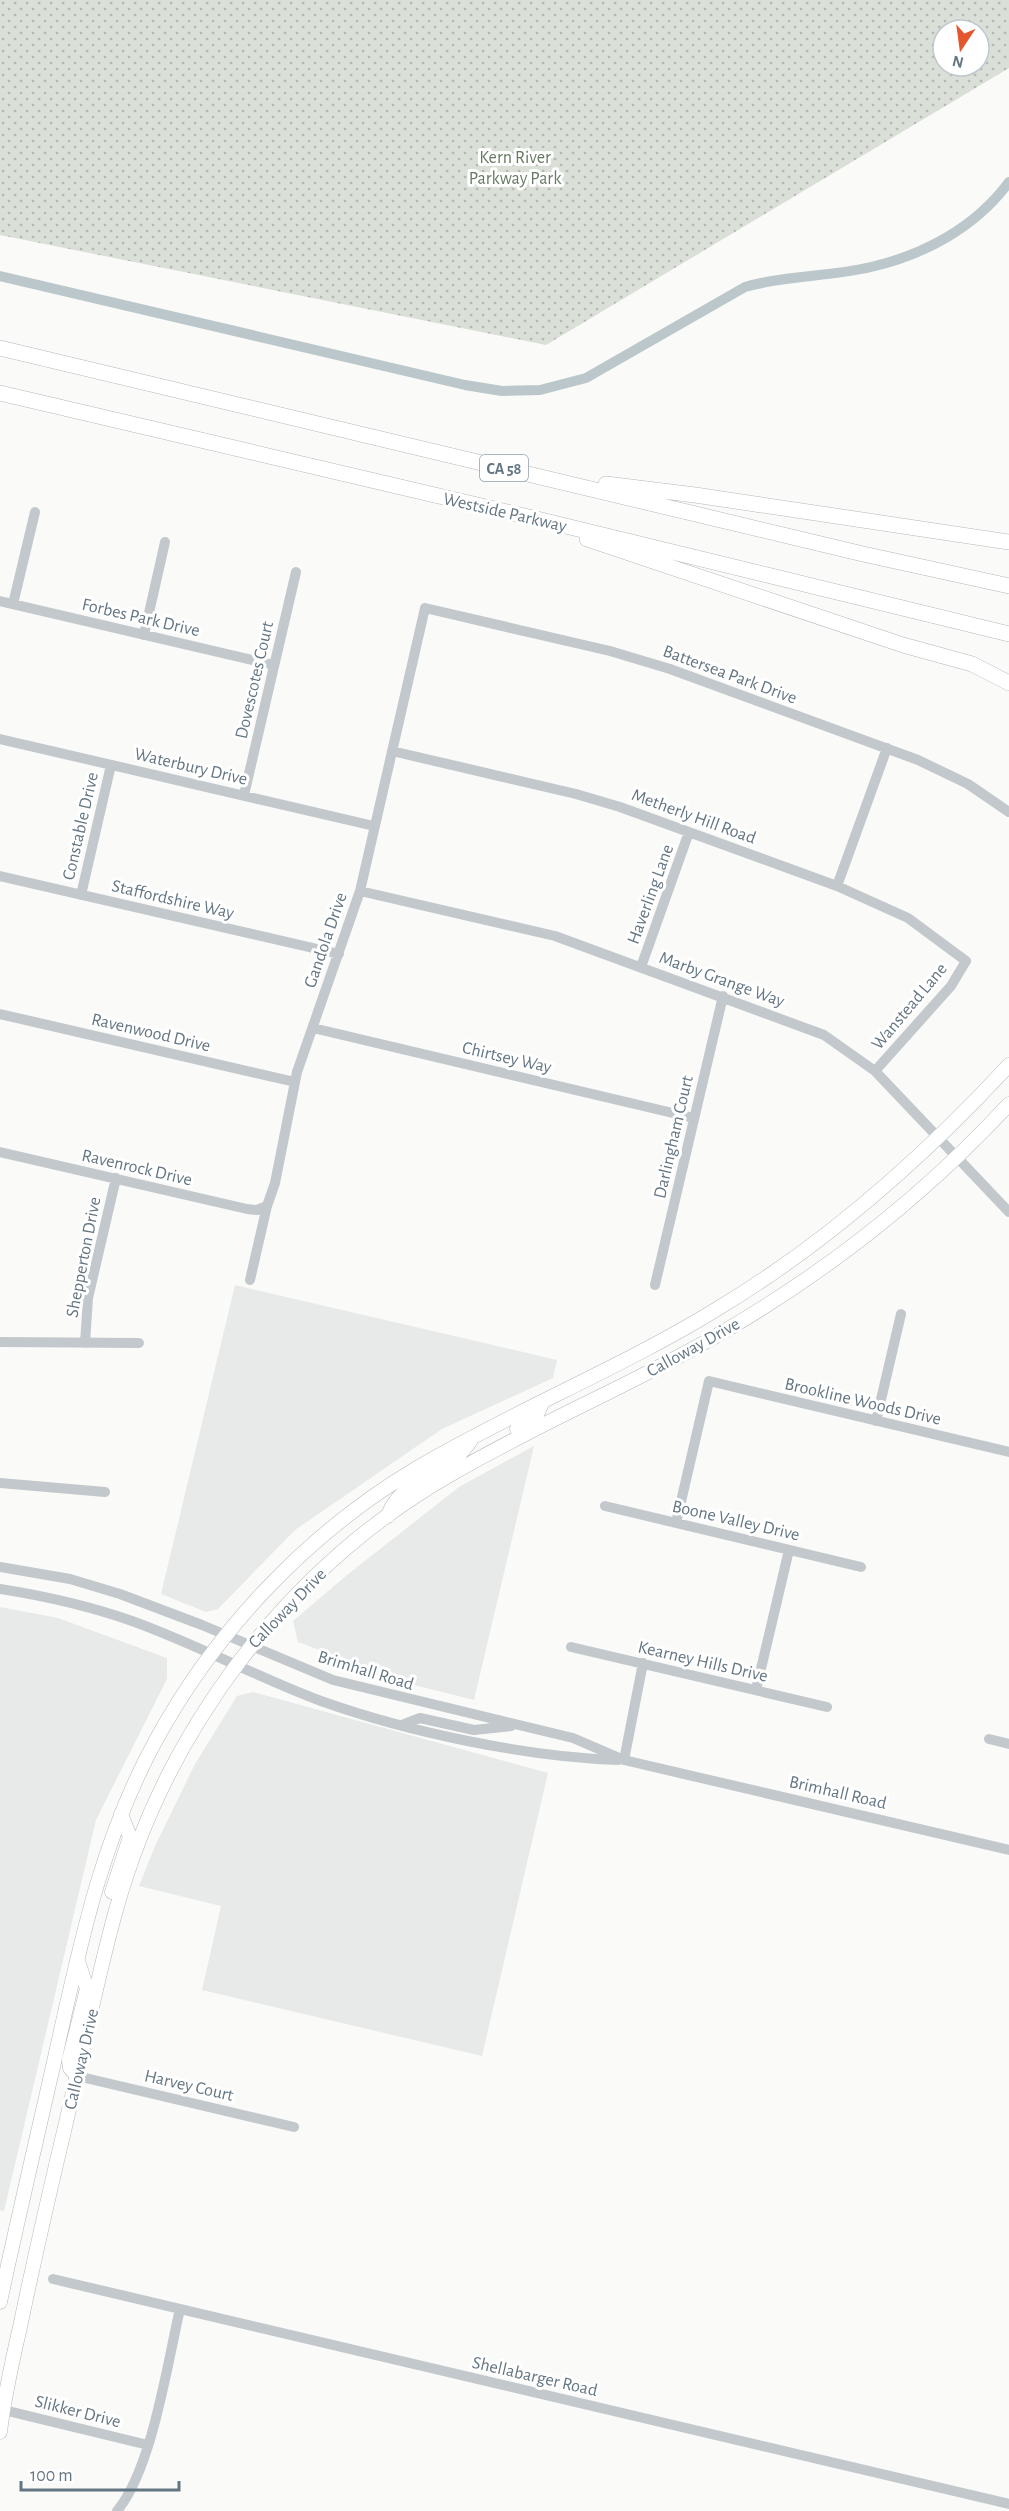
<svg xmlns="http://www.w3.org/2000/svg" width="1009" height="2511" viewBox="0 0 1009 2511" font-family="'Alegreya Sans',sans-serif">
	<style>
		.built { fill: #e8e9e9 }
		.green { fill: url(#green-dots); fill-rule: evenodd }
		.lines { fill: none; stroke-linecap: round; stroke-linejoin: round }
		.canal { stroke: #bbc7cb; stroke-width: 10 }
		.major-casing { stroke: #b5babe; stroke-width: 15 }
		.highway-casing { stroke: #b4b9bd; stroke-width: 16 }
		.minor { stroke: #c3c8cc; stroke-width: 10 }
		.major { stroke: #fff; stroke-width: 14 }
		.highway { stroke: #fff; stroke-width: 15 }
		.labels { text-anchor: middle; stroke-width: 6; stroke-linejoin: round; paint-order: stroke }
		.shield { fill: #fff; stroke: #939fa8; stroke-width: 1.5 }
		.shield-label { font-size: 16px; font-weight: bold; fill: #657683 }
		.park-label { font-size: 18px; fill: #687a64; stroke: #fff }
		.street-label { font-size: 18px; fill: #657683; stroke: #fff }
	</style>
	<defs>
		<pattern id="green-dots" width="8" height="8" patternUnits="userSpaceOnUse" patternTransform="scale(1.5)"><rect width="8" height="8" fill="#dadfd7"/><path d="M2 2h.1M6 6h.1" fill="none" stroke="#b4b9b4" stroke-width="1.8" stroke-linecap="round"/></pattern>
	</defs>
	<rect width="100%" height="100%" fill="#fafaf8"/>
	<path class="built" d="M235,1285L557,1360L553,1378L442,1429L295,1530L218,1609L206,1612L161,1594Z
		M534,1446L474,1700L410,1684L298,1642L293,1621L347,1575L459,1487Z
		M0,1607L58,1618L167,1658V1679L96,1820L4,2211L0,2210Z
		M253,1692L548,1773L482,2056L202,1990L221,1906L139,1886L155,1846L195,1764L237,1696Z"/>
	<path class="green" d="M0,0H1009V68L546,345L0,235ZM943,30H979V66H943Z"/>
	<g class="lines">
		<path class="canal" d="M0,276L465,385L502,391L540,390L586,378L745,287C786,275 829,277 871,267C924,255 976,227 1009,182"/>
		<defs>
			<path id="major" d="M517,1429L536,1417L543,1401
				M388,1516C401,1476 453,1474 472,1438
				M112,1892L130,1837L121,1814
				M77,2076L70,2068L69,2060L87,1989L78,1961
				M0,2302C17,2222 36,2142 54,2062C79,1950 100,1842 156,1740C217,1629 308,1533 417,1468C515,1410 621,1368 717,1309C827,1243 922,1159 1009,1065
				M0,2432C4,2397 12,2362 20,2327C34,2260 49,2194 65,2127C82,2055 96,1982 116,1910C166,1730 286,1570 448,1476C533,1426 624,1388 709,1340C820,1277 922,1198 1009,1104"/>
			<path id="highway" d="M0,348L863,554L1009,586
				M0,393L537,519L1009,634
				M606,484L695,495L1009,542
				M587,539L903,645L972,664L1009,683"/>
		</defs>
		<use href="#major" class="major-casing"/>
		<use href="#highway" class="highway-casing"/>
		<path class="minor" d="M0,601L274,665
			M13,604L35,512
			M144,635L165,542
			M0,739L374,826
			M392,751L576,794L620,807L837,886L908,918L966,961L951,986L875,1071
			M244,795L296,572
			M0,876L339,954
			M837,886L887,748
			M360,891L555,936L824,1035L875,1071L1009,1212
			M81,895L111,765
			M641,967L689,832
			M0,1014L295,1082
			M313,1028L694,1118
			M0,1152L247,1209L257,1210L267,1206
			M250,1280L267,1206L275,1183L297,1072L360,891L425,608L610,651L670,669L918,760L968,784L1009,812
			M655,1285L723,996
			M0,1342L139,1343
			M85,1343L88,1298L116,1178
			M876,1421L901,1314
			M0,1483L105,1492
			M605,1506L861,1567
			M676,1523L709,1381L1009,1452
			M0,1567L70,1579L120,1594L202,1625L333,1680L573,1738L624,1760L1009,1850
			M0,1589C45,1596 89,1606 132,1621C196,1644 257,1677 321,1701C408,1732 526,1757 618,1760
			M571,1647L827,1707
			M756,1690L789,1550
			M402,1725L420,1718L474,1730L511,1726
			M989,1739L1009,1744
			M624,1760L643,1663
			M77,2076L294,2127
			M53,2279L1009,2504
			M0,2409L148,2445
			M117,2511C152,2469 167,2365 180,2309"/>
		<use href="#major" class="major"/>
		<use href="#highway" class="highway"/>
	</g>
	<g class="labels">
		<rect class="shield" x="480" y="455" width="48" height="26" rx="4.5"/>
		<g class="shield-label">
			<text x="504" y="474">CA 58</text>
		</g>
		<g class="park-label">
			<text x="515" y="163">Kern River<tspan x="515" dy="21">Parkway Park</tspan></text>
		</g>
		<g class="street-label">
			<text transform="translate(505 512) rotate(13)" y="6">Westside Parkway</text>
			<text transform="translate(141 617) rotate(13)" y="6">Forbes Park Drive</text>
			<text transform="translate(730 674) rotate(20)" y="6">Battersea Park Drive</text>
			<text transform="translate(254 680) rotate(-77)" y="6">Dovescotes Court</text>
			<text transform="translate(191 766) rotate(13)" y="6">Waterbury Drive</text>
			<text transform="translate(694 816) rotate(20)" y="6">Metherly Hill Road</text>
			<text transform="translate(80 826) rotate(-77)" y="6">Constable Drive</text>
			<text transform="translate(650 894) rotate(-70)" y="6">Haverling Lane</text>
			<text transform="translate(173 899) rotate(13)" y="6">Staffordshire Way</text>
			<text transform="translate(325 940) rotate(-71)" y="6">Gandola Drive</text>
			<text transform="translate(722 979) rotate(20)" y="6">Marby Grange Way</text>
			<text transform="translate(909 1006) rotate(-50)" y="6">Wanstead Lane</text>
			<text transform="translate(151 1032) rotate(13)" y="6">Ravenwood Drive</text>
			<text transform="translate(507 1057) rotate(13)" y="6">Chirtsey Way</text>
			<text transform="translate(673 1137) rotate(-77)" y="6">Darlingham Court</text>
			<text transform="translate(137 1167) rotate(13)" y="6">Ravenrock Drive</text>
			<text transform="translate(83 1257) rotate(-79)" y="6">Shepperton Drive</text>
			<text transform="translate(693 1347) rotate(-29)" y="6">Calloway Drive</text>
			<text transform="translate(863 1401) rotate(13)" y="6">Brookline Woods Drive</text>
			<text transform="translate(736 1520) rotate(13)" y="6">Boone Valley Drive</text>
			<text transform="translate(287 1608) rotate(-46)" y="6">Calloway Drive</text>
			<text transform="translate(703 1661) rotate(13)" y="6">Kearney Hills Drive</text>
			<text transform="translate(366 1670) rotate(17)" y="6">Brimhall Road</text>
			<text transform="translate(838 1792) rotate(13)" y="6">Brimhall Road</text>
			<text transform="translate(81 2059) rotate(-77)" y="6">Calloway Drive</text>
			<text transform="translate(189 2085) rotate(13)" y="6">Harvey Court</text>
			<text transform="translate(535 2376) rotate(13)" y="6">Shellabarger Road</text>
			<text transform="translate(78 2411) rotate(14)" y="6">Slikker Drive</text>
		</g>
	</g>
	<g transform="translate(961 48) rotate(193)"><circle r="28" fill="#ffffff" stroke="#c1c8cd" stroke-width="1.5"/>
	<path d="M0-4.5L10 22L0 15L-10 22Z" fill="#e4572e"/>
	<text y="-9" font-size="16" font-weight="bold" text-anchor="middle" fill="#657683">N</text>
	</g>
	<path d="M21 2481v9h158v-9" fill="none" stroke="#657683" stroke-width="3"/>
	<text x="30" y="2481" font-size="18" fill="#657683" stroke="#ffffff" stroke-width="4.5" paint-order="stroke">100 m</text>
</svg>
